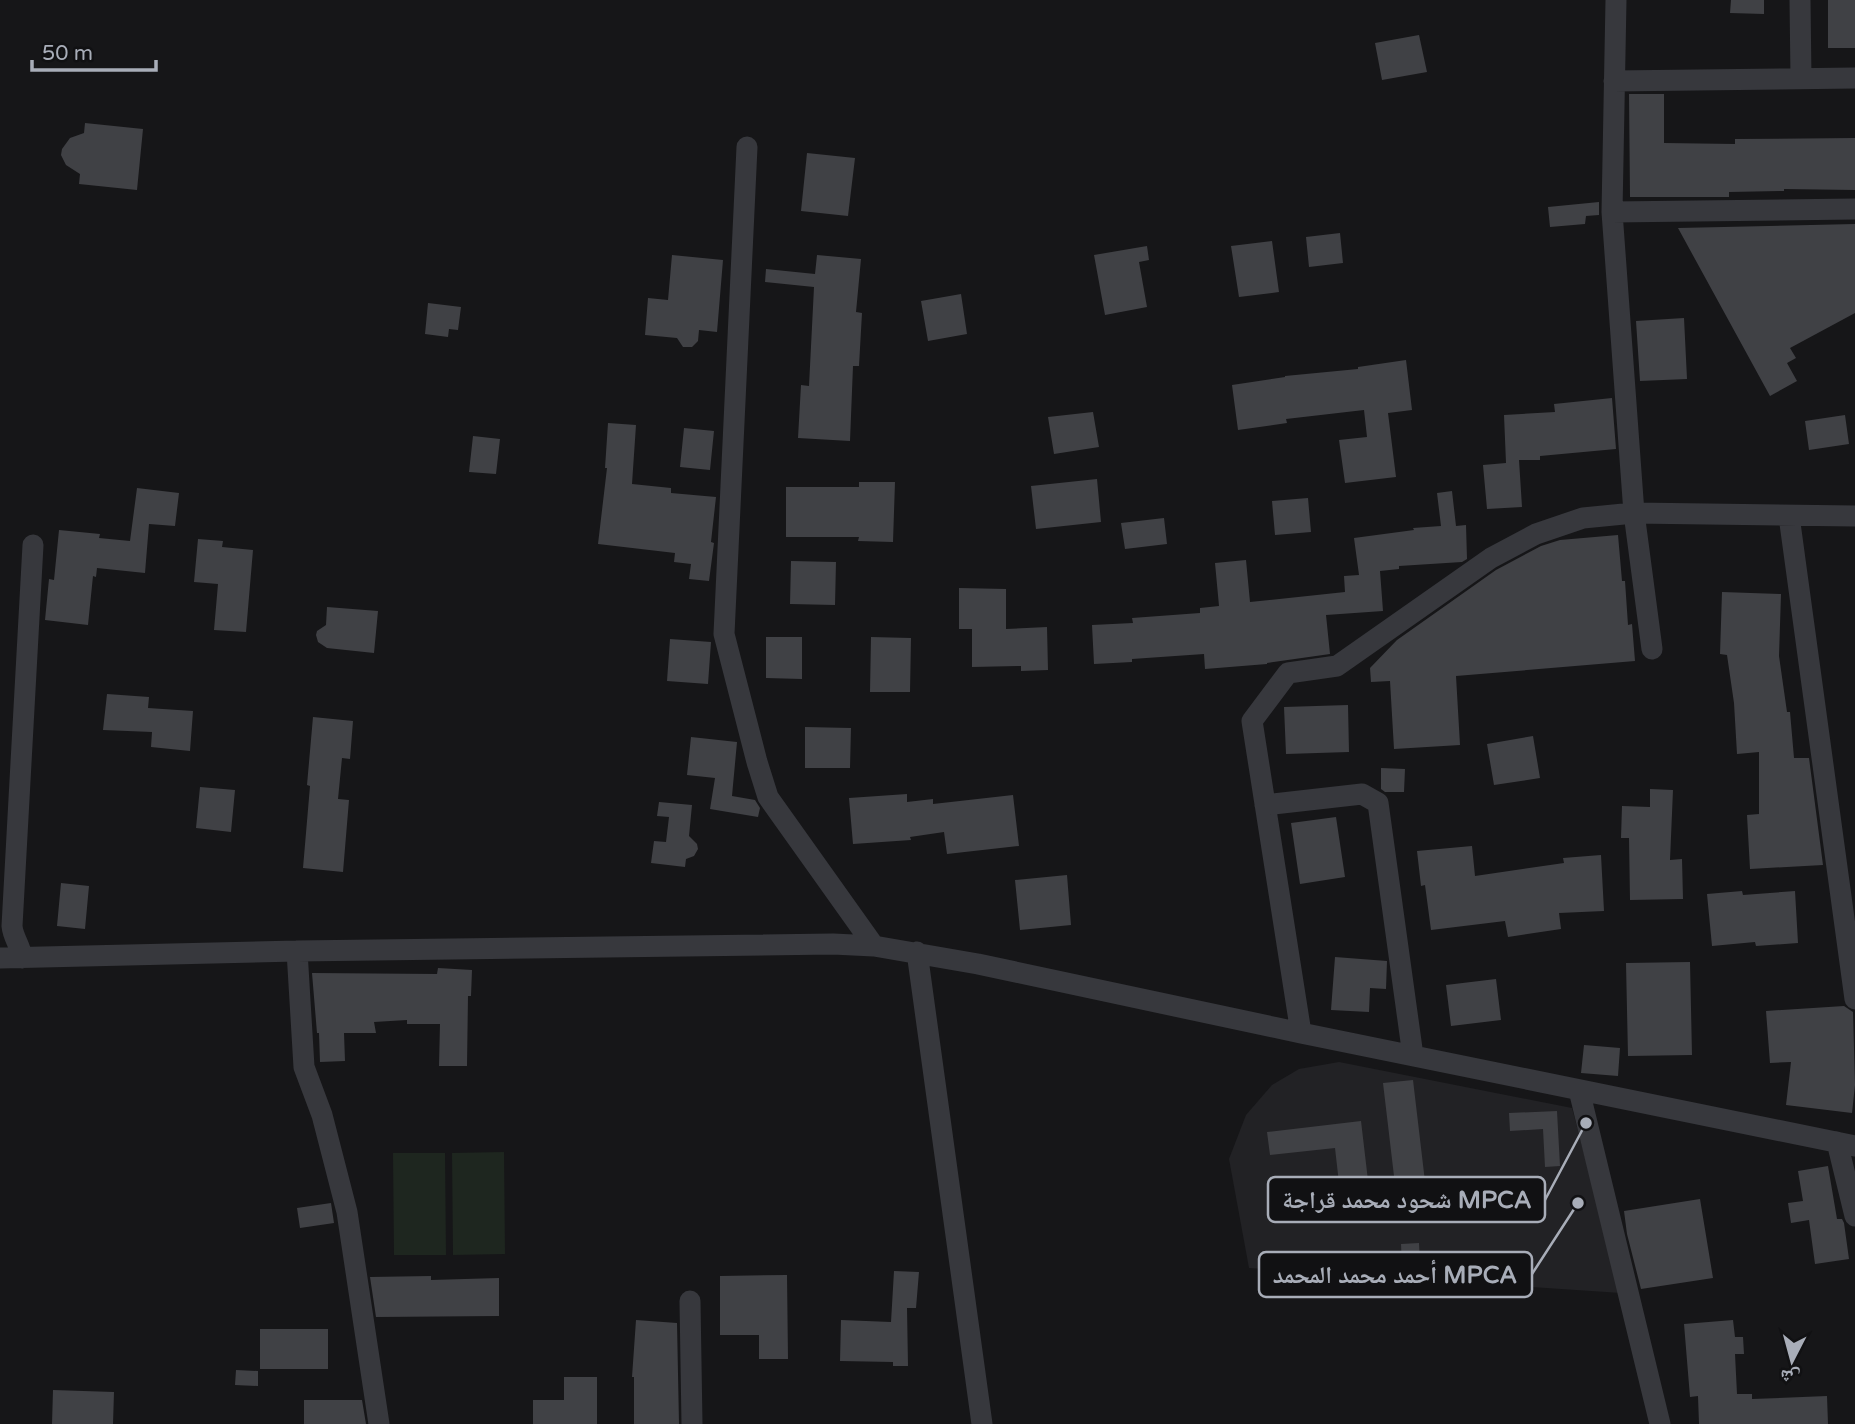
<svg xmlns="http://www.w3.org/2000/svg" width="1855" height="1424" viewBox="0 0 1855 1424" font-family="'Varela Round','Noto Naskh Arabic',sans-serif">
	<style>
		.built { fill: #222225 }
		.green { fill: #1e261f }
		.building { fill: #404145 }
		.lines { fill: none; stroke-linecap: round; stroke-linejoin: round }
		.minor { stroke: #37383d; stroke-width: 21 }
		.leader { fill: none; stroke: #a8adb8; stroke-width: 2.5 }
		.callout-dot { fill: #a8adb8; stroke: #111113; stroke-width: 2.5 }
		.callout { fill: #111113; stroke: #a8adb8; stroke-width: 2.5 }
		.callout-label { font-size: 24px; text-anchor: middle; font-weight: bold; fill: #a8adb8 }
	</style>
	<rect width="100%" height="100%" fill="#161618"/>
	<path class="built" d="M1339,1062L1572,1108L1621,1293L1249,1268L1229,1159L1246,1115L1272,1085L1299,1069Z"/>
	<path class="green" d="M504,1152L505,1254L453,1255L452,1153Z
		M393,1153H445L446,1255H394Z"/>
	<path class="building" d="M1731,0H1764V14L1730,13Z
		M1828,0H1855V48H1828Z
		M1419,35L1427,72L1382,80L1375,43Z
		M1629,94H1664V143L1735,144V139L1855,138V190L1784,189V191L1729,192V197H1630Z
		M85,123L143,129L137,190L79,184L80,174L66,165L61,155L62,149L70,138L84,133Z
		M807,153L855,158L848,216L801,211Z
		M1599,202V215L1586,216L1585,224L1550,227L1548,207Z
		M1855,224V313L1790,348L1796,358L1787,363L1797,381L1770,396L1678,228Z
		M1340,233L1343,263L1309,267L1306,237Z
		M1272,241L1279,292L1239,297L1231,246Z
		M1147,246L1149,260L1139,262L1147,307L1105,315L1094,255Z
		M672,255L723,260L717,332L699,330L698,341L692,347H683L677,338L645,335L648,298L668,300Z
		M817,255L861,259L856,312L862,313L859,366H853L850,441L798,438L801,385L809,386L814,287L765,282L766,269L815,274Z
		M961,294L967,334L928,341L921,301Z
		M428,303L461,307L458,330L449,329L448,337L425,334Z
		M1684,318L1687,379L1640,381L1636,321Z
		M1406,360L1412,410L1388,413L1396,477L1345,483L1339,440L1367,437L1364,410L1286,419L1287,423L1238,430L1232,385L1285,377V376L1358,369V367Z
		M1612,398L1616,449L1540,456V460H1519L1522,507L1487,509L1483,465L1506,463L1504,415L1555,412L1554,404Z
		M1093,412L1099,447L1054,454L1048,417Z
		M1845,415L1849,444L1809,450L1805,421Z
		M608,423L636,425L632,484L671,488V493L716,497L711,542L714,543L709,581L689,579L691,564L674,562L675,553L598,544L607,468H605Z
		M684,428L714,431L710,470L680,467Z
		M473,436L500,439L496,474L469,472Z
		M1097,479L1101,522L1036,529L1031,486Z
		M859,482H895L893,542L858,541L859,537H786V487H859Z
		M137,488L179,493L175,526L149,524L145,573L97,568L96,577L93,576L88,625L45,620L49,579L54,580L59,530L100,534L99,538L130,541Z
		M1452,491L1456,526L1466,525L1467,559L1462,562L1399,566V569L1380,571L1383,611L1326,615L1330,654L1267,663V664L1205,669L1204,654L1132,659V662L1094,664L1092,625L1133,623L1132,618L1200,613V608L1219,606L1215,563L1246,560L1250,602L1345,592L1344,576L1359,575L1354,538L1414,530L1413,528L1441,526L1437,493Z
		M1308,498L1311,532L1275,535L1272,501Z
		M1164,518L1167,544L1125,549L1121,523Z
		M1618,535L1622,581H1625L1628,625L1632,624L1635,661L1456,676L1460,745L1394,749L1390,681L1371,682L1370,668L1397,640L1496,570L1541,546L1560,540Z
		M198,539L223,541L222,547L253,550L246,632L214,630L218,584L194,582Z
		M791,561L836,562L835,605L790,604Z
		M959,588L1006,589V629L1047,627L1048,670L1021,671V666L972,667V629H959Z
		M1722,592L1781,594L1779,656L1787,712H1790L1794,758H1809L1823,865L1750,869L1747,815L1759,814V752L1737,754L1734,703L1727,655L1720,654Z
		M327,607L378,611L374,653L327,648L318,642L316,635L317,631L326,625Z
		M766,637H802V679L766,678Z
		M871,637L911,638L910,692H870Z
		M670,639L711,642L708,684L667,681Z
		M107,694L149,697L148,708L193,711L190,751L151,747L152,732L103,730Z
		M1348,705L1349,752L1286,754L1284,707Z
		M313,717L353,721L350,759L342,758L338,799L349,800L343,872L303,868L310,786L307,785Z
		M805,727L851,728L850,768H805Z
		M1533,736L1540,778L1494,785L1487,744Z
		M691,737L737,742L732,796L755,800L760,808L758,817L710,809L715,778L687,775Z
		M1381,768L1405,769L1404,792H1385L1381,789Z
		M200,787L235,790L231,832L196,828Z
		M1650,789L1673,790L1670,860L1682,859L1683,899L1630,900L1629,838H1621L1622,806L1650,807Z
		M907,794V802L933,799V804L1013,795L1019,846L947,854L944,832L910,837L911,840L853,844L849,798Z
		M659,802L692,805L689,836L697,844L698,849L694,856L686,859L685,867L651,863L654,841L666,842L669,817L657,816Z
		M1336,817L1345,877L1300,884L1291,823Z
		M1472,846L1475,876L1564,863L1563,858L1601,855L1604,911L1559,913L1561,929L1508,937L1505,921L1431,930L1425,885L1421,886L1417,851Z
		M1067,875L1071,925L1020,930L1015,880Z
		M61,883L89,886L85,929L57,926Z
		M1742,891L1743,895L1795,891L1798,943L1756,946L1755,942L1712,946L1707,894Z
		M1335,957L1387,961L1386,989L1370,988L1369,1012L1331,1010Z
		M1690,962L1692,1055L1628,1056L1626,963Z
		M438,968L472,970L471,996H468L467,1066H439L440,1024H407V1020L374,1022L376,1033H344L345,1061L320,1062L319,1033H317L312,973L437,974Z
		M1496,979L1501,1020L1451,1026L1446,985Z
		M1844,1006L1853,1012L1855,1085L1852,1113L1786,1105L1791,1062L1770,1063L1766,1011Z
		M1584,1045L1620,1048L1618,1076L1581,1073Z
		M1413,1080L1426,1190L1396,1193L1383,1083Z
		M1557,1111L1560,1166L1545,1167L1543,1129L1510,1131L1509,1113Z
		M1361,1121L1369,1189L1340,1192L1335,1148L1270,1155L1267,1132Z
		M1828,1166L1837,1219H1842L1844,1223L1849,1259L1815,1264L1809,1220L1791,1223L1788,1203L1803,1201L1798,1171Z
		M1700,1199L1713,1278L1641,1289L1627,1234L1624,1211Z
		M331,1203L334,1223L300,1228L297,1208Z
		M1419,1243L1420,1265L1402,1266L1401,1244Z
		M894,1271L919,1272L916,1308H907L908,1366H893V1362L840,1361L841,1320L891,1322Z
		M787,1275L788,1359H759V1335H720V1276Z
		M431,1276V1280L499,1278V1316L376,1317L370,1277Z
		M636,1320L677,1323L679,1424H634V1377H632Z
		M1733,1320L1735,1337H1743L1744,1354H1735L1737,1394H1752V1399L1827,1396L1828,1424H1699L1698,1396L1690,1397L1684,1324Z
		M260,1329H328V1369H260Z
		M236,1370L258,1371V1386L235,1385Z
		M564,1377H597V1424H533V1400H564Z
		M53,1390L114,1392L113,1424H52Z
		M304,1400H362L366,1424H304Z"/>
	<g class="lines">
		<path class="minor" d="M1616,0L1612,212L1634,513L1652,649
			M1800,0L1801,78
			M1614,81L1855,78
			M747,147L724,634L757,762L768,797L874,946
			M1612,212L1855,209
			M1789,516L1855,999
			M1265,805L1362,794L1378,803L1413,1056
			M297,951L304,1067L322,1115L347,1212L379,1424
			M917,952L982,1424
			M0,958L297,951L833,944L874,946L978,964L1301,1033L1855,1146
			M22,958C21,946 13,938 12,926L33,545
			M1301,1033L1252,721L1288,673L1337,666L1491,558L1536,534L1583,518L1634,513L1855,516
			M1579,1090L1660,1424
			M1837,1142L1855,1216
			M690,1301L692,1424"/>
	</g>
	<path class="leader" d="M1586 1123L1545 1200M1578 1203L1532 1274"/>
	<g class="callout-dot">
		<circle cx="1586" cy="1123" r="7"/>
		<circle cx="1578" cy="1203" r="7"/>
	</g>
	<g class="callout">
		<rect x="1268" y="1177" width="277" height="45" rx="7"/>
		<rect x="1259" y="1252" width="273" height="45" rx="7"/>
	</g>
	<g class="callout-label">
		<text x="1407" y="1208">شحود محمد قراجة MPCA</text>
		<text x="1395" y="1283">أحمد محمد المحمد MPCA</text>
	</g>
	<g transform="translate(1792 1361) rotate(186)" stroke="#111113" stroke-width="5" paint-order="stroke">
	<path d="M0-5L12 26L0 18L-12 26Z" fill="#a8adb8"/>
	<text y="-10" font-size="19" font-weight="bold" text-anchor="middle" fill="#a8adb8">ش</text>
	</g>
	<path d="M32 60v10h124v-10" fill="none" stroke="#a8adb8" stroke-width="3.5"/>
	<text x="42" y="60" font-size="21" fill="#a8adb8" stroke="#111113" stroke-width="5" paint-order="stroke">50 m</text>
</svg>
